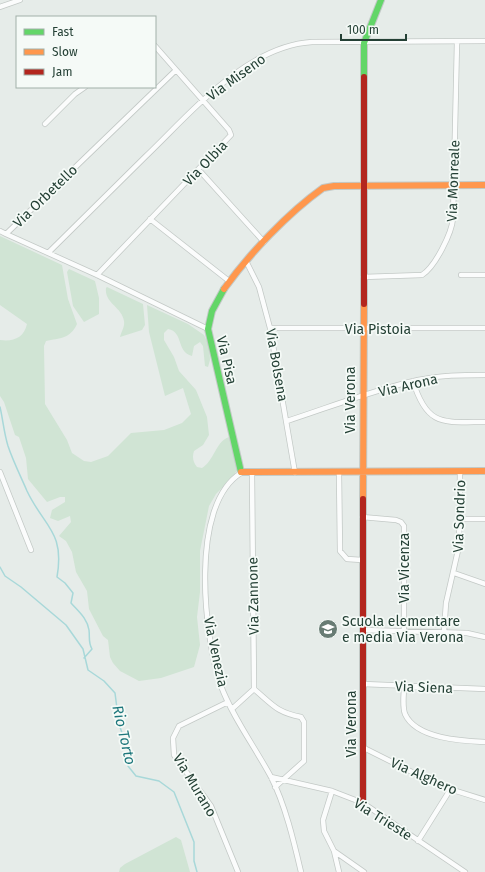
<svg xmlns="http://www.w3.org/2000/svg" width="485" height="872" viewBox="0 0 485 872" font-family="'Fira Sans',sans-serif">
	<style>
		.green { fill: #d0e4d4 }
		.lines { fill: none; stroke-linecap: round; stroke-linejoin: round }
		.stream { stroke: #a8d8d9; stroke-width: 1.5 }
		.street-casing { stroke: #c3c9c6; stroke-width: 6 }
		.fast-casing { stroke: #c2c9c6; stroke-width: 8 }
		.slow-casing { stroke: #c2c9c6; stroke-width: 8 }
		.jam-casing { stroke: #c2c9c6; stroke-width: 8 }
		.street { stroke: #fbfcfc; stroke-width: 4.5 }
		.fast { stroke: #63d668; stroke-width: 6 }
		.slow { stroke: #ff974d; stroke-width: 6 }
		.jam { stroke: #b3261e; stroke-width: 6 }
		.labels { text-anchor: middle; stroke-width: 3.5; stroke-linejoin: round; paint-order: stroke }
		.street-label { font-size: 14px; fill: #244035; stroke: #f5faf7 }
		.poi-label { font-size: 14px; fill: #244035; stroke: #f5faf7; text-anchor: start }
		.water-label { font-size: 15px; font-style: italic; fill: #1d777c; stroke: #f5faf7 }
	</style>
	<rect width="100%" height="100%" fill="#e6ece9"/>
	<path class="green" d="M0,236L62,265L68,299L77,324C70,339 60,338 46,341L44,346L45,404L67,440L72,453L84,461L91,462L108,456L131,433L164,430L182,423L191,414L183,388L165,396L149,332L147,305L188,324L204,335L209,345L210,360L208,367L205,366L203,346L200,342L194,346L192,356C176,352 184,332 168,329L164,333V340L174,357L179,371L196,390L207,417L209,435L203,445L194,451C192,457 193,462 197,467L202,468C214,461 216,441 229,437L235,456L237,470L233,477L216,494L209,506L200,551V592L197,617L200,645L194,667L161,678L139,681L120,671L113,663L110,657L108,640L103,636L89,609L87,591L76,572L72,552L66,541L59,536L71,522L70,516L58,521L50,518L52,510L65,502V497H60L47,502L28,479L26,458L19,437L15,435L4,402L0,396V340C13,342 24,338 27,324L0,305Z
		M69,269L95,281L99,298V314L84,322L73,306L67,272Z
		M107,287L143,304L145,325L142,330L120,337C121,332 125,327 124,321C122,307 104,303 106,288Z
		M176,837L181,840L190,872H119L120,868L125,864Z"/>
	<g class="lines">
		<path class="stream" d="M0,407C3,420 4,433 8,446C13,461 21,477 27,491C44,527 65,531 57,577L65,583L73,593L71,603C79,612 87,618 89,630C90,638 88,642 92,649L84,658
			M0,567L5,576L21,587L66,625L83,649L88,670L104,681L115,693L119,724L129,754L128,766L136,776L159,781L174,792L194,842V861L197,872"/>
		<defs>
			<path id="street" d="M0,7L20,0
				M176,70L6,234L97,275L208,329
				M45,124L75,94L85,87
				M199,170L264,242
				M150,219L229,281
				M0,231L6,234
				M48,253C80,221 113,189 145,157C190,114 246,46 312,42L485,41
				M246,261L259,287L270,328L295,473
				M97,275L231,135L229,130L155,46
				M461,275H485
				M363,277L422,275C435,267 452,233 453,218L457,42
				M270,328H485
				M413,381C427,427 443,422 485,422
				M287,421C330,407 373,390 418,380C440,375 463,375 485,375
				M0,472L31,550
				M241,473C189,505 204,638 221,686C233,718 255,747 271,777C285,804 294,842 301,872
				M339,473L340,551L347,559L362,560
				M362,517L396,520L401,522L404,526V631
				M460,519H485
				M454,573L485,584
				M362,630L467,633L485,637
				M444,632L446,603L459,546L460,471
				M363,684L485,689
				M404,686C404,695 402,706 405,714C416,739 463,741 485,742
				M254,689C273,705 276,712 301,717L304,722V761L275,787
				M228,702L179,726L173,738L174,755L211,806L238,872
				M232,709L254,689L252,473
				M364,748L440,786L485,800
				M271,777L332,791L363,803L465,872
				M332,791L323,820L324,831L334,851L364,872
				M418,841L450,790
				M334,851L339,872"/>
			<path id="fast" d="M364,77V43L381,0
				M224,289L212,311L208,329L241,472"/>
			<path id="slow" d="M224,289C249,254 288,213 323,188L334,186L485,185
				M241,472L485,471
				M363,499L364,304"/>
			<path id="jam" d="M364,304V77
				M363,803V499"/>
		</defs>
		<use href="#street" class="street-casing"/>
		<use href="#fast" class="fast-casing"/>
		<use href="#slow" class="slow-casing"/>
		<use href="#jam" class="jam-casing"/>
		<use href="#street" class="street"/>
		<use href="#fast" class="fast"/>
		<use href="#slow" class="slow"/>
		<use href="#jam" class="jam"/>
	</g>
	<defs>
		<symbol id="school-disc" viewBox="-11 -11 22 22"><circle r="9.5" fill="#687c74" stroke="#f5faf7"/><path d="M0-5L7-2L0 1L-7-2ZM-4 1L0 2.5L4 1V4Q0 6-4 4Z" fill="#fff"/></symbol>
	</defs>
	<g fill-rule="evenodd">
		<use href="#school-disc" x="317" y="618" width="22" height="22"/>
	</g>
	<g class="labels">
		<g class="street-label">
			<text transform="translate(236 77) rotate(-36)" y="5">Via Miseno</text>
			<text transform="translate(205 163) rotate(-46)" y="5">Via Olbia</text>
			<text transform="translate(453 181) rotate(-88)" y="5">Via Monreale</text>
			<text transform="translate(45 196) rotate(-44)" y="5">Via Orbetello</text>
			<text x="378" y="334">Via Pistoia</text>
			<text transform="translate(227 360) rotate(77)" y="5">Via Pisa</text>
			<text transform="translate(277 365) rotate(80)" y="5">Via Bolsena</text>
			<text transform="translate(408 385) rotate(-13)" y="5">Via Arona</text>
			<text transform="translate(350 400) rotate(-90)" y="5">Via Verona</text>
			<text transform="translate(459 516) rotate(-88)" y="5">Via Sondrio</text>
			<text transform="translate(404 568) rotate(-90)" y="5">Via Vicenza</text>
			<text transform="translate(253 596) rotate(-91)" y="5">Via Zannone</text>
			<text transform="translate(216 652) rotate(78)" y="5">Via Venezia</text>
			<text transform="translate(424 687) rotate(2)" y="5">Via Siena</text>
			<text transform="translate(351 724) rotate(-90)" y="5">Via Verona</text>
			<text transform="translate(424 776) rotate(24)" y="5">Via Alghero</text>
			<text transform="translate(195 785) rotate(59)" y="5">Via Murano</text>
			<text transform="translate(383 819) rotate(32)" y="5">Via Trieste</text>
		</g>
		<g class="poi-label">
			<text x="342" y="626">Scuola elementare<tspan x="342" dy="16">e media Via Verona</tspan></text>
		</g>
		<g class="water-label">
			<text transform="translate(124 735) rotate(77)" y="5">Rio Torto</text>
		</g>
	</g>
	<rect x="16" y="16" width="140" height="72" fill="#f5faf7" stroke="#a1b0a9"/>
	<rect x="24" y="29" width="20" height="6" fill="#63d668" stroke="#a1b0a9"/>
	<text x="52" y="36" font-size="12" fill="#244035">Fast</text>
	<rect x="24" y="49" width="20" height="6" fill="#ff974d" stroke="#a1b0a9"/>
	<text x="52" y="56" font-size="12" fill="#244035">Slow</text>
	<rect x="24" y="69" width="20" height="6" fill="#b3261e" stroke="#a1b0a9"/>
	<text x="52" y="76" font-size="12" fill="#244035">Jam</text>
	<path d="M341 34v6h65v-6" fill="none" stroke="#244035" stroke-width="2"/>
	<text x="347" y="34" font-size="12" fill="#244035" stroke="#f5faf7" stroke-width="3" paint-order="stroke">100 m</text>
</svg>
